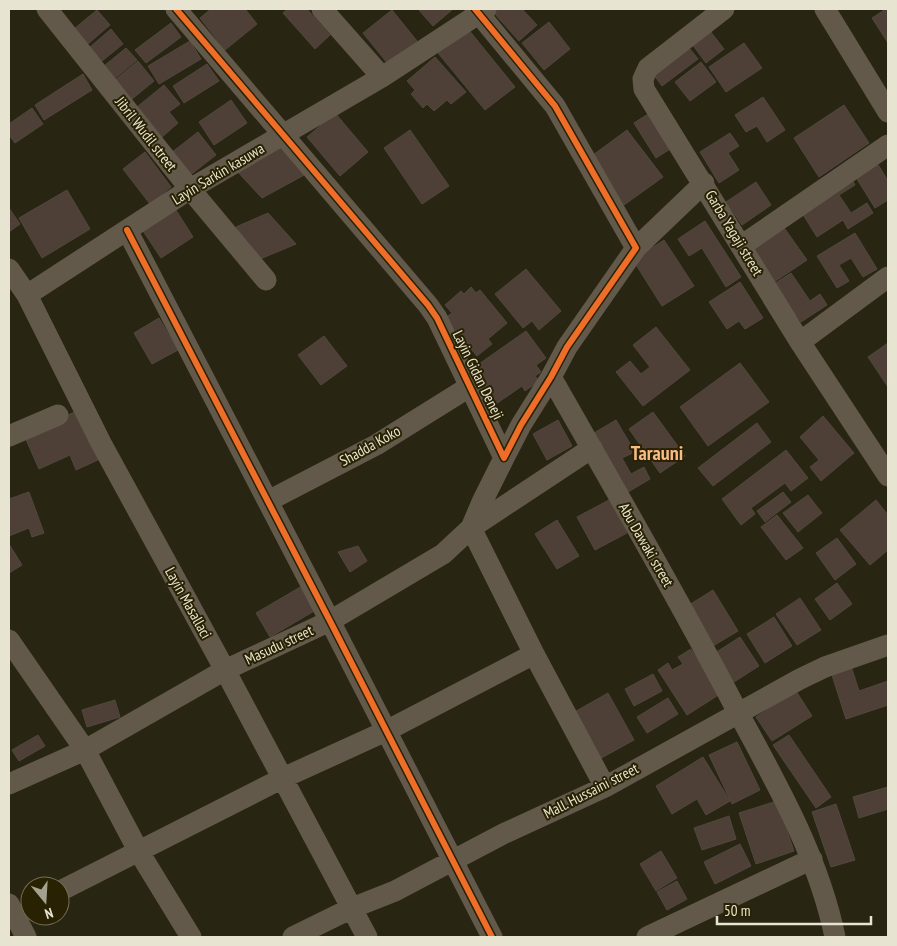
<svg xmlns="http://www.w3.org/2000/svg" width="897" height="946" viewBox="0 0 897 946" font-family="'PT Sans Narrow',sans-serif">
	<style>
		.building { fill: #4e4036; stroke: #50483f }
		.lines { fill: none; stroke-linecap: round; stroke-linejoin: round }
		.minor { stroke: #63594a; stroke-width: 21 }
		.cycleway-casing { stroke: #282102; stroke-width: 9 }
		.cycleway { stroke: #ee6e29; stroke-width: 6 }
		.labels { text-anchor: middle; stroke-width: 4; stroke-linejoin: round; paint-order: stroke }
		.street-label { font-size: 15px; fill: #e8e4d2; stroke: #282102 }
		.district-label { font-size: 20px; font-weight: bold; fill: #f9bb85; stroke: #282102 }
	</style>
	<rect width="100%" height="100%" fill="#292513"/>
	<path class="building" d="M211,9H245L257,24L225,50L200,18Z
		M288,9H307L330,35L315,49L283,13Z
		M418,9H453L433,26Z
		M497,9H522L537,25L519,41L493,12Z
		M886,9H888V43L872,18Z
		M97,10L110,25L88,44L74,29Z
		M392,10L417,41L388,64L363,33Z
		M549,22L570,49L544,70L522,43Z
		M171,23L181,37L146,63L135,50Z
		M111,29L123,44L102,61L90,47Z
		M468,29L515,87L485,110L438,53Z
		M710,31L724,49L706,63L692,44Z
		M190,41L201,59L159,84L148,66Z
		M744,43L762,68L726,92L709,67Z
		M686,44L698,59L662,86L651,71Z
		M126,48L137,60L115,78L104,66Z
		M435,57L466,92L451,104L447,100L434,111L427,104L423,108L411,94L415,90L407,81Z
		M138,61L154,81L132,99L116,79Z
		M701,62L716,82L690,101L675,82Z
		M207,64L219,81L184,103L173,86Z
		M83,74L92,90L44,120L35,105Z
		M164,85L180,104L169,112L178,123L162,137L137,107Z
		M763,97L785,130L767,142L757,126L746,132L735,115Z
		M231,100L247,123L214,145L199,122Z
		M844,105L869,143L819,177L794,138Z
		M32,108L43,124L15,143L9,135V124Z
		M653,111L675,146L656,158L634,123Z
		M335,113L368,152L340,176L307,137Z
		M410,130L449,186L422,204L384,148Z
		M627,130L663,177L624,205L589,158Z
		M198,132L216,155L189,176L171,153Z
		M730,133L739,146L728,153L739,170L719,183L700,152Z
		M277,143L306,174L262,198L233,167Z
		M145,152L171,187L150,204L123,169Z
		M874,158L888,181V200L875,208L852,171Z
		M849,175L855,185L839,195L851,213L867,203L873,213L848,229L843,220L817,237L802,213Z
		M756,182L771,205L742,225L726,202Z
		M67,190L90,229L42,258L19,218Z
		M174,207L193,237L161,258L141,228Z
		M9,208L20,224L9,232Z
		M268,213L296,244L260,259L236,227Z
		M705,221L741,277L726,287L702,248L689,256L678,239Z
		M780,222L807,260L774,282L748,244Z
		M855,233L877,269L863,277L851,258L839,265L849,281L837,288L817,256Z
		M664,240L694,286L662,306L633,260Z
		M526,269L561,311L539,330L532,321L523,328L495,294Z
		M791,273L810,301L820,294L827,305L801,322L774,284Z
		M740,282L763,318L745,329L739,321L727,329L709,302Z
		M471,287L476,293L480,290L507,323L488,339L492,344L477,356L445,318L452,313L445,305L461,291L464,294Z
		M159,318L178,350L152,364L134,333Z
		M656,327L690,370L643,406L616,372L630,361L641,374L650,367L633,345Z
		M526,331L546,358L536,365L541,372L535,376L539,381L525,391L522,386L493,406L469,371Z
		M324,336L347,366L321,385L298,355Z
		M888,343V387L868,357Z
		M740,363L769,402L708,446L680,407Z
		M79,410L100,459L76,470L70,455L39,469L24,435Z
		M653,412L685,456L660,473L629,429Z
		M823,416L854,453L821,481L810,467L819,460L800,437Z
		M558,420L572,446L547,460L533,434Z
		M616,420L635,452L622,458L631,474L644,467L650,479L623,495L589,436Z
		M757,423L771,442L713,486L698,468Z
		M786,450L808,478L791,491L785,483L751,508L755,514L741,525L722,499Z
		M29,492L44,533L32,537L29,528L9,536V499Z
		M783,492L791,502L765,522L757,511Z
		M808,495L822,513L798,532L783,513Z
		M609,500L627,533L595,550L577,517Z
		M876,500L888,515V550L870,565L840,530Z
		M777,515L803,548L786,560L761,527Z
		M557,520L579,556L557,569L535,534Z
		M837,538L856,564L835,580L816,553Z
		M9,544L22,565L9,573Z
		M358,546L367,561L350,572L338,552Z
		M837,583L852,604L830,620L815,599Z
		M302,586L316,610L270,637L256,613Z
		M713,590L738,631L713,646L689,605Z
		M800,598L821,630L797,645L776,614Z
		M774,617L792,646L765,663L747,634Z
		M740,637L759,666L734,682L715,653Z
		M691,649L720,694L687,715L658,670L668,663L672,670L683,664L678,657Z
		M851,666L859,691L888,681V705L846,719L831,672Z
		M653,674L662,691L634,706L625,689Z
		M796,691L812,716L772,741L756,717Z
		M608,693L634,740L596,761L571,714Z
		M668,698L678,714L647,733L637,717Z
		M115,700L120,717L87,727L82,710Z
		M38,735L45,746L19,761L12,750Z
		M789,735L831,797L816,808L773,745Z
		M737,742L760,790L732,804L709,755Z
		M703,757L730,801L706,815L697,799L672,814L656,786Z
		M888,787V809L859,818L853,797Z
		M777,801L794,851L756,864L739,813Z
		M836,804L855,860L831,867L812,812Z
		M729,816L736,839L702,850L694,828Z
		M740,844L751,866L715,884L704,862Z
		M661,851L677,878L656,891L640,864Z
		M677,881L687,899L667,910L657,892Z"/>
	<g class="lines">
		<path class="minor" d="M47,9L190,189L266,280
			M176,9L428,305L437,318L504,458L521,425L551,377L567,347L636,248L555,106L475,9
			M322,9L382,77
			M724,9L648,68L643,79L644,89L800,342L888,476
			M825,9L888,112
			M127,230L330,621L492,937
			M741,246L888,145
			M636,248L704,183
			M9,269L27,295L101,443L225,670L367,937
			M27,295L190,189L382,77L486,9
			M800,342L888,277
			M551,377C613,486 676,594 734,705C774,779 818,854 835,937
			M9,436L58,415
			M592,448L471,528L534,654L605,787
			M268,501L376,445L469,387
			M9,640L85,750L139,852L191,937
			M9,784L85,750L225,670L330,621L443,554L471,528L482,502L504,458
			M60,891L283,778L386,731L534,654
			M9,904L26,937
			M293,937L352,908L395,891L503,834L605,787L800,679L825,667L888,645
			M647,937L812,859"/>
		<defs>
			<path id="cycleway" d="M176,9L428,305L437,318L504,458L521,425L551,377L567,347L636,248L555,106L475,9
				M127,230L330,621L492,937"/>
		</defs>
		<use href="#cycleway" class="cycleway-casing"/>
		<use href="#cycleway" class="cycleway"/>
	</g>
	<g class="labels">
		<g class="street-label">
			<text transform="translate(146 134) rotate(52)" y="5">Jibril Wudil street</text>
			<text transform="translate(218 174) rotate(-31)" y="5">Layin Sarkin kasuwa</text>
			<text transform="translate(734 233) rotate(59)" y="5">Garba Yagaji street</text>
			<text transform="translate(478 375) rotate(64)" y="5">Layin Gidan Deneji</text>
			<text transform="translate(370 446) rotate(-29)" y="5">Shadda Koko</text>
			<text transform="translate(646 545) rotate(60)" y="5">Abu Dawaki street</text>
			<text transform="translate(188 603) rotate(61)" y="5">Layin Masallaci</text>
			<text transform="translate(279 645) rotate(-25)" y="5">Masudu street</text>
			<text transform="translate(591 791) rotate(-27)" y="5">Mall. Hussaini street</text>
		</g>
		<g class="district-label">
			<text x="657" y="460">Tarauni</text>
		</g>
	</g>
	<rect width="897" height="946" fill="none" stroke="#e8e4d2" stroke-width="20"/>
	<g transform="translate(45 901) rotate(162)"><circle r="24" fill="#282102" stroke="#756f55"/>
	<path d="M0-4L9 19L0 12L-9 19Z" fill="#a5a18f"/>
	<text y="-8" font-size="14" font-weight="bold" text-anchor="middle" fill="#e8e4d2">N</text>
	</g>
	<path d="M717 916v8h154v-8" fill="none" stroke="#e8e4d2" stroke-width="2.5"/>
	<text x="724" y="916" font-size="15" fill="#e8e4d2" stroke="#282102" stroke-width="4" paint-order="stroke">50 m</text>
</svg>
